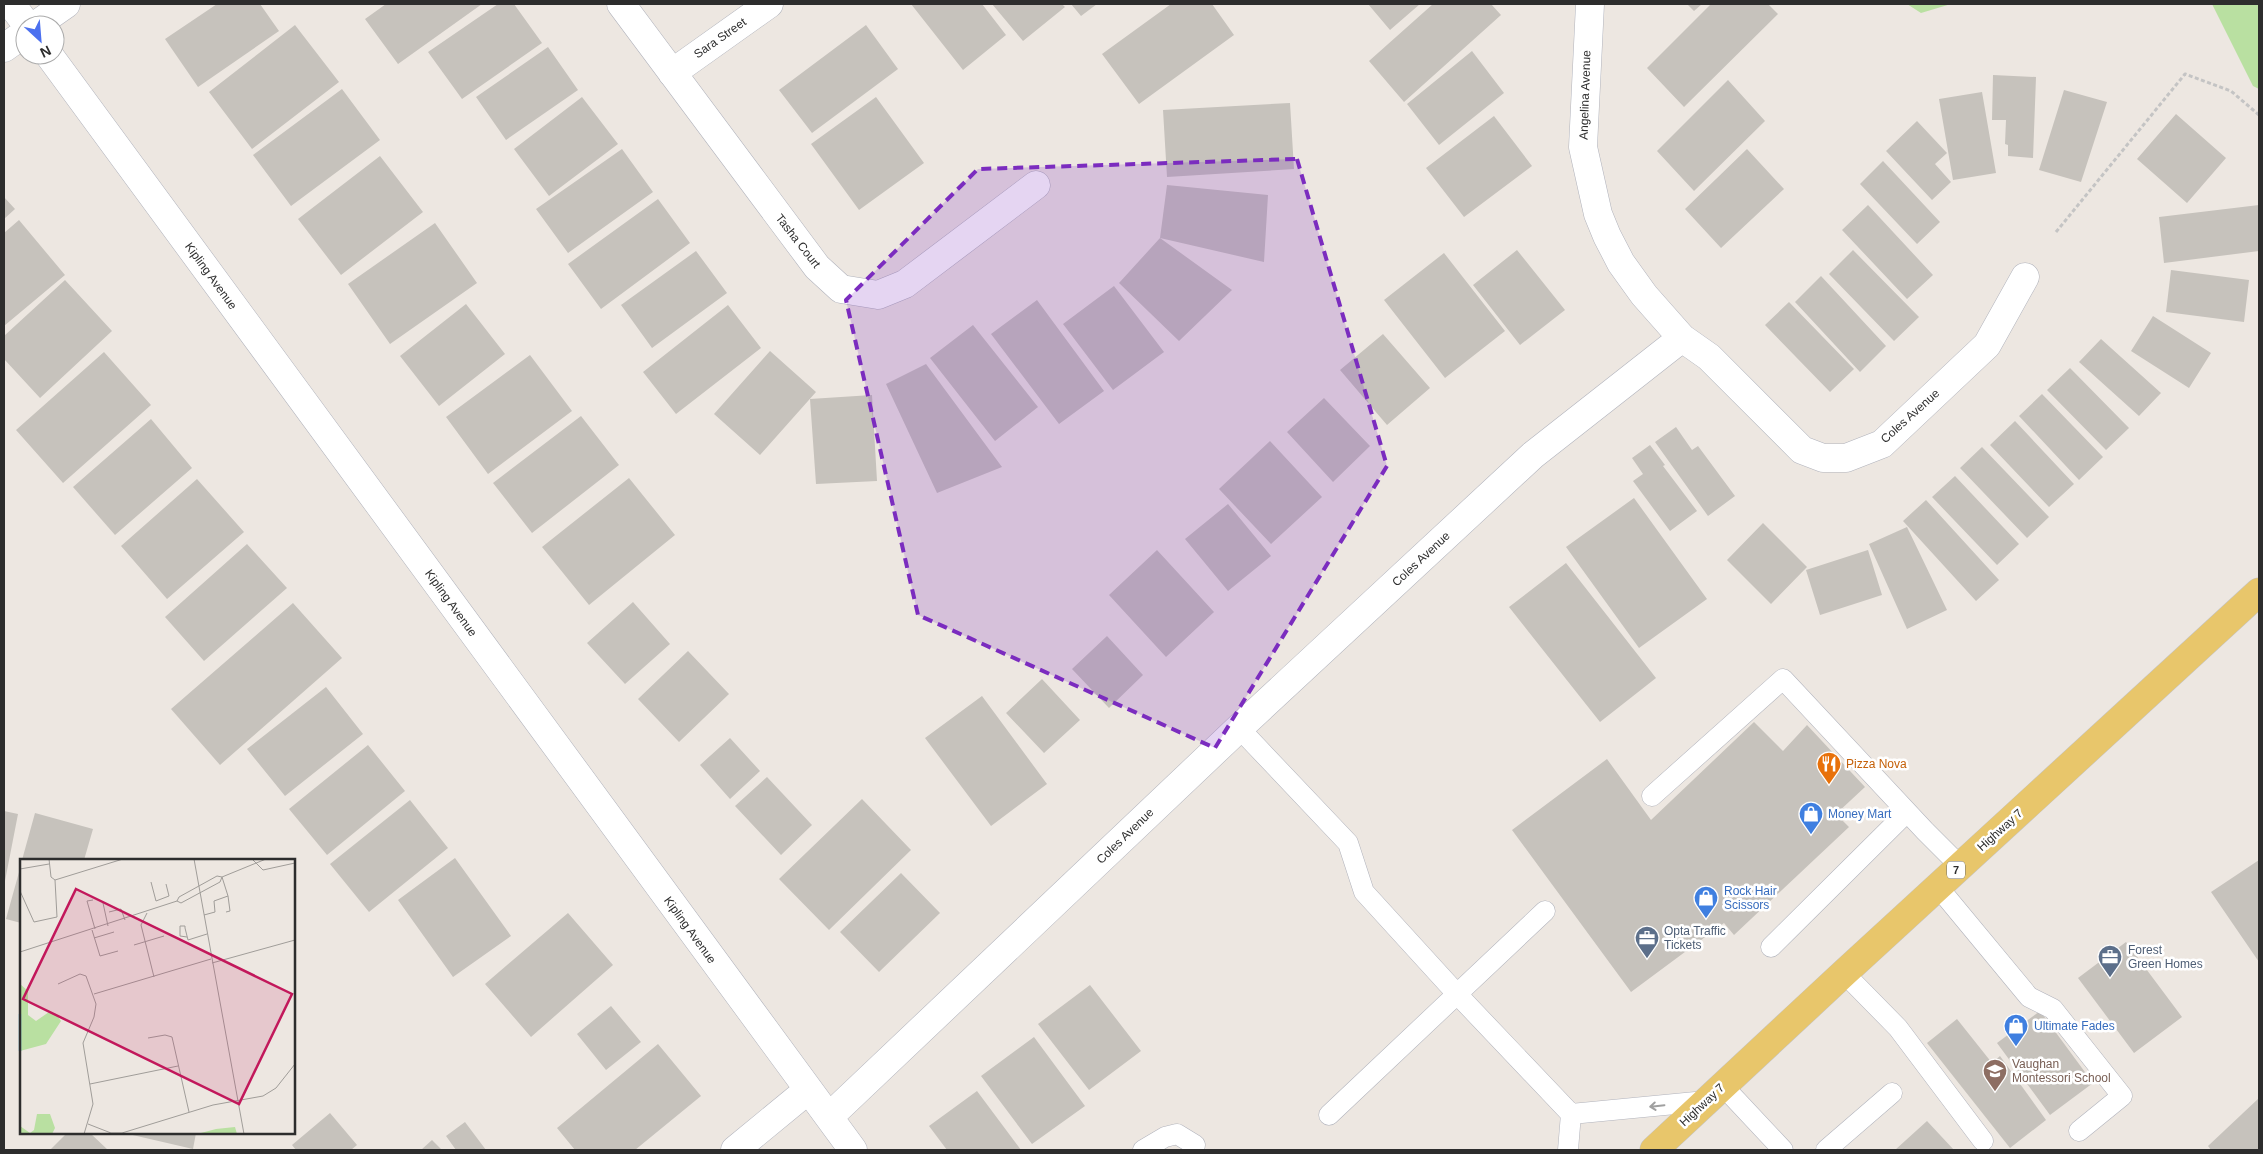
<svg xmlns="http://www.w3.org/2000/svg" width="2263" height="1154" viewBox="0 0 2263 1154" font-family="Arial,sans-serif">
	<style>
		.green { fill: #b9e0a1 }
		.building { fill: #c6c2bc }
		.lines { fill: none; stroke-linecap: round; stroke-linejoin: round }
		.service-casing { stroke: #b1b3bc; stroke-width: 21 }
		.minor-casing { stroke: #b1b3bc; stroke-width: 29 }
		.primary-casing { stroke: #c4c4c4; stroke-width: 29 }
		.path { stroke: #c4c4c4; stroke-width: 3; stroke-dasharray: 4 2.5; stroke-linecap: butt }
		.service { stroke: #fff; stroke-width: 20 }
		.minor { stroke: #fff; stroke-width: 28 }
		.primary { stroke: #e8c66b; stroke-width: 28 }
		.oneway { stroke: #a0a0a0 }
		.marked { fill: #7b2cbf; fill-opacity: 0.2; stroke: #7b2cbf; stroke-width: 4; stroke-dasharray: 10 6; stroke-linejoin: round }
		.labels { text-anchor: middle; stroke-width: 5; stroke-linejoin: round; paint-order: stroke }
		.shield { fill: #fff; stroke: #6c6c6c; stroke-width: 1 }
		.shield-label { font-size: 11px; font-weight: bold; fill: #2d2d2d }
		.street-label { font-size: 12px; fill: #2d2d2d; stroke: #fff }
		.food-label { font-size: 12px; fill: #c56008; stroke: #fff; text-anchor: start }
		.shop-label { font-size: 12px; fill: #366cbe; stroke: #fff; text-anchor: start }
		.service-label { font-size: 12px; fill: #4e5e75; stroke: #fff; text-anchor: start }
		.education-label { font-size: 12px; fill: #785e54; stroke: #fff; text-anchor: start }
		.inset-river { fill: none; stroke: #7bcfe8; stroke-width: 2.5 }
		.inset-road { fill: none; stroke: #a09d99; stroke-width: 1 }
		.view { fill: #c2185b; fill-opacity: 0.15; stroke: #c2185b; stroke-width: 2.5 }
		.inset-edge { fill: none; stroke: #2d2d2d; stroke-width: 2.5 }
	</style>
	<rect width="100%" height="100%" fill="#ede7e1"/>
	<path class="green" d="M1907,4H1951L1921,13Z
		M2212,4H2259V89L2253,86Z"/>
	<path class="building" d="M217,4H260L279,31L198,87L165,39Z
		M386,4H482L398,64L365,19Z
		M498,4H514L542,43L462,99L428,52Z
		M911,4H982L1006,35L963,70Z
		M992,4H1062L1065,7L1023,41Z
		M1071,4H1097L1081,16Z
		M1171,4H1212L1234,35L1139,104L1102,54Z
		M1368,4H1420L1390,30Z
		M1433,4H1491L1501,15L1404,102L1369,61Z
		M1687,4H1702L1694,11Z
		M1711,4H1768L1778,14L1684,107L1647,68Z
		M295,25L339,82L252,149L209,92Z
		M866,25L898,69L812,133L779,90Z
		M548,47L578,90L506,140L476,97Z
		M1472,51L1504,93L1439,145L1407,104Z
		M1993,75L2036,77L2033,158L2008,156V145L2005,144L2006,120H1992Z
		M1728,80L1765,121L1694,191L1657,151Z
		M342,89L380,140L291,206L253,155Z
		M2064,90L2107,102L2081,182L2039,170Z
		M1982,92L1996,173L1953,180L1939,99Z
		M582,97L618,144L549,196L514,149Z
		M876,97L924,163L859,210L811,144Z
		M1290,103L1294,169L1167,177L1163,110Z
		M2176,114L2226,158L2187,203L2137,159Z
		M1494,116L1532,166L1464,217L1426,168Z
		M1917,121L1947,153L1935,164L1951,182L1932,200L1886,151Z
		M622,149L653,192L568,253L536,209Z
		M1747,149L1784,189L1721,248L1685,209Z
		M380,156L423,212L341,275L298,219Z
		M1883,161L1940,222L1917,244L1860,184Z
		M1167,185L1268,195L1264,262L1160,238Z
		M4,197L15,209L4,219Z
		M658,199L690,243L601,309L568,264Z
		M1868,205L1933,275L1907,299L1842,230Z
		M2259,205V251L2164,263L2159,217Z
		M19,220L65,275L4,326V233Z
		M435,223L477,283L390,344L348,284Z
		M1160,238L1232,290L1179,341L1119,283Z
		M1517,250L1565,310L1520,345L1473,285Z
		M1853,250L1919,317L1894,341L1829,274Z
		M696,251L727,293L652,348L621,305Z
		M1444,253L1505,331L1445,378L1384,300Z
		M2171,270L2249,280L2244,322L2166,312Z
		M1821,276L1886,346L1860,372L1795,302Z
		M65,280L112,331L40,398L4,359V336Z
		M1114,286L1164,352L1113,390L1063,324Z
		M1037,300L1104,391L1059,424L991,334Z
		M1789,302L1854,369L1830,392L1765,325Z
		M466,304L505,354L439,406L400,356Z
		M728,305L761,348L676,414L643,372Z
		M2153,316L2211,353L2189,388L2131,351Z
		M973,325L1038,407L995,441L930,358Z
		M1383,334L1430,388L1387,425L1340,370Z
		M2101,339L2161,393L2139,416L2079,362Z
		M770,351L816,392L760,455L714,414Z
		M104,352L151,405L63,483L16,430Z
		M530,355L572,411L488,474L446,417Z
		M926,364L1002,467L937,493L886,384Z
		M2070,368L2129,428L2106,450L2047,390Z
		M2042,394L2103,457L2079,480L2019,416Z
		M872,395L877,481L816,484L810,399Z
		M1324,398L1370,446L1333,482L1287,432Z
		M581,416L619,465L532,533L493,483Z
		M151,419L192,468L115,535L73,487Z
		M2015,421L2074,484L2049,507L1990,445Z
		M1676,427L1692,450L1698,446L1735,496L1708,516L1655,442Z
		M1270,441L1322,497L1271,544L1219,489Z
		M1650,445L1665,465L1663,466L1697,511L1670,531L1633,481L1643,474L1632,458Z
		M1982,447L2049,517L2027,538L1960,468Z
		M1955,476L2019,544L1997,565L1932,497Z
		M629,478L675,535L589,605L542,547Z
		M197,479L244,532L167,599L121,546Z
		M1634,498L1707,599L1639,648L1566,547Z
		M1926,500L1999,580L1976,601L1903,521Z
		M1228,504L1271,556L1228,591L1185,539Z
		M1763,523L1807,567L1771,604L1727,560Z
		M1907,527L1947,610L1907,629L1869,544Z
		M247,544L287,588L204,661L165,617Z
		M1157,550L1214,612L1166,657L1109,595Z
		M1868,550L1882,595L1820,615L1806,570Z
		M1566,563L1656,678L1600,722L1509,607Z
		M633,602L670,644L625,684L587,643Z
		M293,603L342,658L220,765L171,709Z
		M1107,636L1143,675L1109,708L1072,669Z
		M688,651L729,694L679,742L638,699Z
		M1042,679L1080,720L1044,753L1006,713Z
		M326,687L363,734L285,796L247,749Z
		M982,696L1047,784L991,826L925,738Z
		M1754,722L1783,751L1807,725L1865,787L1836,814L1849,827L1734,935L1724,923L1631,992L1512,830L1607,759L1651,820Z
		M730,738L760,771L730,799L700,765Z
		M368,745L405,791L327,855L289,809Z
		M767,777L812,825L781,855L735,806Z
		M862,799L911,850L829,930L779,879Z
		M410,800L448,848L369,912L330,864Z
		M4,811L18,814L5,881L4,880Z
		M35,813L93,829L84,860H22Z
		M455,858L511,936L453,977L398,900Z
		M2259,860V962L2211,892Z
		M21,865V923L6,919Z
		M901,873L940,913L879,972L840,932Z
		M568,913L613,965L531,1037L485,984Z
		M2126,942L2182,1017L2134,1053L2078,978Z
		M1090,985L1141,1051L1089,1090L1038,1024Z
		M611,1006L641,1042L606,1070L577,1034Z
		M2040,1011L2093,1083L2050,1115L1997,1043Z
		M1957,1019L1992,1063L2000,1056L2046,1120L2010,1148L1927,1043Z
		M1034,1037L1085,1106L1032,1144L981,1076Z
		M658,1044L701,1096L635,1150H575L557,1128Z
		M977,1091L1021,1150H947L929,1126Z
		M2259,1098V1150H2211L2208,1146Z
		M330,1113L357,1145L351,1150H296L292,1145Z
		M1927,1121L1954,1150H1895Z
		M465,1122L486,1150H456L446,1136Z
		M67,1133H90L108,1150H50Z
		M124,1133H196L193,1149Z
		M432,1140L442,1150H421Z"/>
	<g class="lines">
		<defs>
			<path id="service" d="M1239,728L1348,843L1364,892L1457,994L1571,1114L1568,1150
				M1652,796L1783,679L1925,831L1960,866
				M1938,887L2029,997L2053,1009L2122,1096L2079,1131
				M1771,947L1907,812
				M1844,973L1898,1028L1983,1141
				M1723,1086L1783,1150
				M1571,1114L1706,1101
				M1329,1115L1545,911
				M1143,1150L1165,1137L1177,1134L1195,1145
				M1826,1150L1892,1093"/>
			<path id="minor" d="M11,4L27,25
				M621,4L817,267L841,289L878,295L905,284L1036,185
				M1590,4L1583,147L1598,214L1607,236L1621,263L1644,295L1682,338L1709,357L1802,450L1823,458H1846L1882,444L1987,345L2025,277
				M36,25L66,4
				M4,48L25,33
				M49,55L853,1150
				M672,73L769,4
				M829,1117L1239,728L1533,455L1682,338
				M735,1150L808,1090"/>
			<path id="primary" d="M1654,1150L1844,973L2259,592"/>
		</defs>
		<use href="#service" class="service-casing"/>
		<use href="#minor" class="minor-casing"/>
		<use href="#primary" class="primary-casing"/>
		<path class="path" d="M2056,232L2185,74L2231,91L2259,115"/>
		<use href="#service" class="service"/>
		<use href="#minor" class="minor"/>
		<use href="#primary" class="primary"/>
	</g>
	<defs><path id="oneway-shaft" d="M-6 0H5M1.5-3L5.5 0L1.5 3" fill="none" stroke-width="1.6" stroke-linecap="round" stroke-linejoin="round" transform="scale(1.25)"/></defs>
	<use class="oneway" href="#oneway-shaft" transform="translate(1657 1106) rotate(174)"/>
	<path class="marked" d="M1297,159L1387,466L1215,748L918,615L846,300L978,169Z"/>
	<defs>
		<symbol id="restaurant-pin" viewBox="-11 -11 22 30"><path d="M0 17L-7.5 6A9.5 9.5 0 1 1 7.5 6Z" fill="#e8710a" stroke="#fff"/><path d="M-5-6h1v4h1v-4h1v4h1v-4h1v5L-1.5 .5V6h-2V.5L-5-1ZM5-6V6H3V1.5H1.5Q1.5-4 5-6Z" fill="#fff"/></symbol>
		<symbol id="shop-pin" viewBox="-11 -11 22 30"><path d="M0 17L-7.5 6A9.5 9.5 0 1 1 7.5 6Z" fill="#3f7fe0" stroke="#fff"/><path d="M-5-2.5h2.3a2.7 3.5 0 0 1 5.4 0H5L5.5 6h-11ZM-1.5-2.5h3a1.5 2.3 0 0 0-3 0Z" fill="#fff"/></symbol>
		<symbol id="office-pin" viewBox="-11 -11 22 30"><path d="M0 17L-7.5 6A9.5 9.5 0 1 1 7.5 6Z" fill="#5c6f8a" stroke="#fff"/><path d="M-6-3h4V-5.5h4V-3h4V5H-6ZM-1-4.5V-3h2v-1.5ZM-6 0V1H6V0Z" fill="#fff"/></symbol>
		<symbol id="school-pin" viewBox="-11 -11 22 30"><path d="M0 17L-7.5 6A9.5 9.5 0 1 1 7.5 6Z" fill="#8d6e63" stroke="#fff"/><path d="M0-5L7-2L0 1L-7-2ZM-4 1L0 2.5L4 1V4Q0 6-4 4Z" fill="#fff"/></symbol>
	</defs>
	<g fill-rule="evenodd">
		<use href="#restaurant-pin" x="1815" y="750" width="28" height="38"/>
		<use href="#shop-pin" x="1797" y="800" width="28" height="38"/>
		<use href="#shop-pin" x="1692" y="884" width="28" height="38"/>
		<use href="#office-pin" x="1633" y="924" width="28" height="38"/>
		<use href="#office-pin" x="2096" y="943" width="28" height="38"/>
		<use href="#shop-pin" x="2002" y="1012" width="28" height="38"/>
		<use href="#school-pin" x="1981" y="1057" width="28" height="38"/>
	</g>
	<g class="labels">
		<rect class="shield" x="1947" y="861.5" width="18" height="17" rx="4"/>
		<g class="shield-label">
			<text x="1956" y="874">7</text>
		</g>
		<g class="street-label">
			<text transform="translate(720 38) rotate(-35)" y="4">Sara Street</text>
			<text transform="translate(1585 95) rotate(-88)" y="4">Angelina Avenue</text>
			<text transform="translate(798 241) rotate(52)" y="4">Tasha Court</text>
			<text transform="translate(211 276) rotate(54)" y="4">Kipling Avenue</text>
			<text transform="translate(1910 416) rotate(-42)" y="4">Coles Avenue</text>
			<text transform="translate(1421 559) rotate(-43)" y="4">Coles Avenue</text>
			<text transform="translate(451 603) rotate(54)" y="4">Kipling Avenue</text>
			<text transform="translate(2000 830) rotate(-42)" y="4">Highway 7</text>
			<text transform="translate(1125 836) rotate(-44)" y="4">Coles Avenue</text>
			<text transform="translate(690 930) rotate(54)" y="4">Kipling Avenue</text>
			<text transform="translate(1702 1105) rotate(-43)" y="4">Highway 7</text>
		</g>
		<g class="food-label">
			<text x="1846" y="768">Pizza Nova</text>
		</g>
		<g class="shop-label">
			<text x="1828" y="818">Money Mart</text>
			<text x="1724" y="895">Rock Hair<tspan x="1724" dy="14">Scissors</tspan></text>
			<text x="2034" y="1030">Ultimate Fades</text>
		</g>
		<g class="service-label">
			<text x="1664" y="935">Opta Traffic<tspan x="1664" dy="14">Tickets</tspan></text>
			<text x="2128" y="954">Forest<tspan x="2128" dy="14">Green Homes</tspan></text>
		</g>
		<g class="education-label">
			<text x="2012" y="1068">Vaughan<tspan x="2012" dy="14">Montessori School</tspan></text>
		</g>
	</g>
	<g transform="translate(20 859)">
		<rect width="275" height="275" fill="#ede7e1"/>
		<path d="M0,125L8,132V156L16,162L29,153L36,155L41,162L26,185L0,192ZM17,255H30L35,269L32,275H0V267L10,274L14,271ZM215,268L217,275H177L196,270Z" fill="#b9e0a1"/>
		<path class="inset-river" d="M0,155V192"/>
		<path class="inset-road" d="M29,0L31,18L35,21L103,0M174,0L224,275M232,0L243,11L275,4M0,10L29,5M131,23L136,42L149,37L146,25M0,32L14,63L37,58L35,21M73,41L67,42L75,70M157,42L159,38L197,17L202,18L246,0M83,44L88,67M89,53L101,50L105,61M206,53L210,52L208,37M127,54L121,66L134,118M184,56L195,53L194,42L208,37L202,18M72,71L80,97L98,92M167,78L160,77V67H165V69L168,81L187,75M74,79L94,73M114,86L144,77M0,93L157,42L161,44L200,23L202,18M192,104L275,81M38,125L60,115L66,117L76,145L74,158L63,184L73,245L64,275M74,135L191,100M128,179L145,176L152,178L169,253M70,225L158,207M68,265L91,274H102L193,246L243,237L256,229L275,205"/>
		<path class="view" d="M56,30L272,135L219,245L3,140Z"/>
		<rect width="275" height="275" class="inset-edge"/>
	</g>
	<rect width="2263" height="1154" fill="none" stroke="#2d2d2d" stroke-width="10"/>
	<g transform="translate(40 40) rotate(154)"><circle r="24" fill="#ffffff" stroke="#ababab"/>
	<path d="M0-4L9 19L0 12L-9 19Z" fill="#4c70ef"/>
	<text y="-8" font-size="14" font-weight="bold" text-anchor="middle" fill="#2d2d2d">N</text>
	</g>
</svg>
